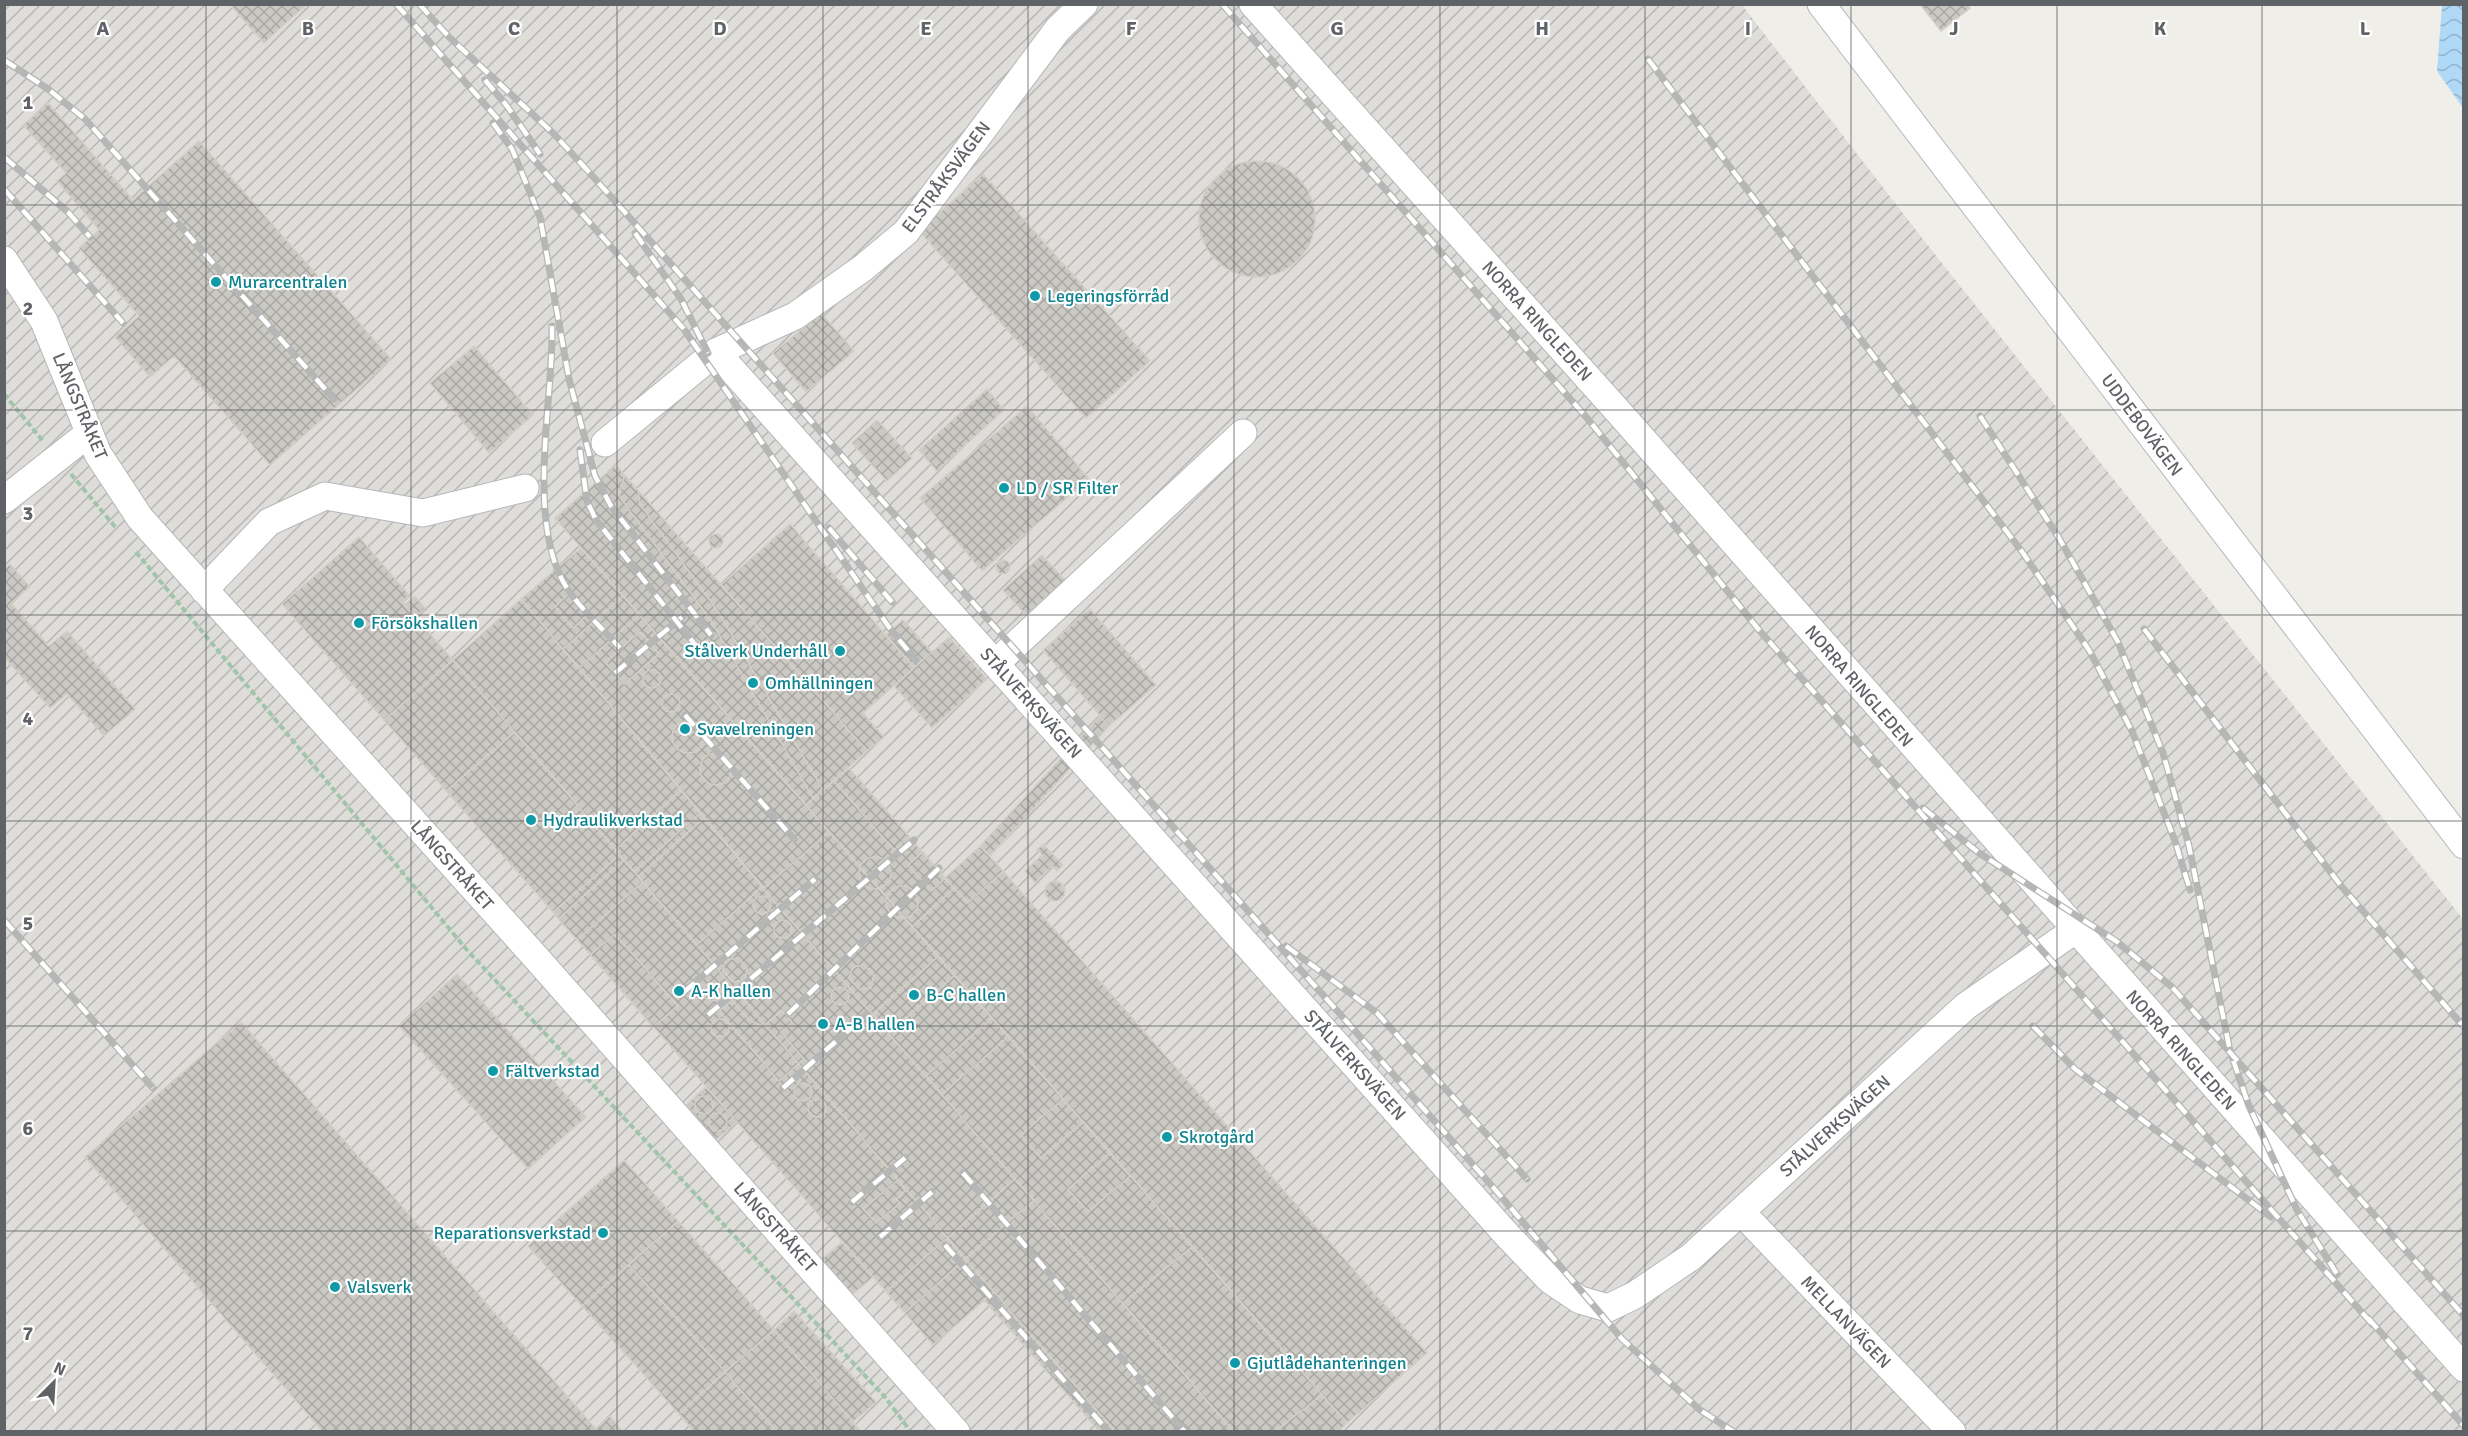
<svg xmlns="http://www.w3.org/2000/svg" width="2468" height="1436" viewBox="0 0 2468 1436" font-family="Signika,sans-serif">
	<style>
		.industrial { fill: url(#industrial-furrows) }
		.water { fill: url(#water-waves) }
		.building { fill: url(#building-cross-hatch); stroke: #d4cfc6; stroke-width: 1.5 }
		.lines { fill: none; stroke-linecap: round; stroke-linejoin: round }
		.minor-casing { stroke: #b5b7bb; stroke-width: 29 }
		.path { stroke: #a0c5aa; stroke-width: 4; stroke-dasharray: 6 3; stroke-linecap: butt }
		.minor { stroke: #fff; stroke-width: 27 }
		.rail-casing { stroke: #b5b6b6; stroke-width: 7 }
		.rail { stroke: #fff; stroke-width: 4.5; stroke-dasharray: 14; stroke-linecap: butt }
		.grid { fill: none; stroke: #5f6266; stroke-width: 1.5; stroke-opacity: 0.55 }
		.culture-dot { fill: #0f9aa8; stroke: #fff; stroke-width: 2 }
		.labels { text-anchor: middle; stroke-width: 4.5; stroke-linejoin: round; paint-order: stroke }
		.street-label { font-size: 18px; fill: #5f6266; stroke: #fff }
		.culture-label { font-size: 18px; fill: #0d838f; stroke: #fff; text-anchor: start }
		.grid-label { font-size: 20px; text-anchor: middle; font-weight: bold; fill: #5f6266; stroke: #fff; stroke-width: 4.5; stroke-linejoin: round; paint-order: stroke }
	</style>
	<defs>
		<pattern id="industrial-furrows" width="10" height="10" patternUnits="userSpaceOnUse" patternTransform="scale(1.5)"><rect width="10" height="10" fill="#dfddda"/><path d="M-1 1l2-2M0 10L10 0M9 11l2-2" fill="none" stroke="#b8b7b5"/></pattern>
		<pattern id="water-waves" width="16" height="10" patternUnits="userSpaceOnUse" patternTransform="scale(1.5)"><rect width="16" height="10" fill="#b0d9f7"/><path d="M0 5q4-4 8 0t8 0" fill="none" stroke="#92b3cc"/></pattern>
		<pattern id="building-cross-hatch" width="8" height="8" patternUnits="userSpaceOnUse" patternTransform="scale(1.5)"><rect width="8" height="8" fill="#cbc9c4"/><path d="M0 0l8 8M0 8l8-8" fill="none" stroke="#a8a7a3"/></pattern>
	</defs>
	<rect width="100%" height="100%" fill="#efeee8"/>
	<path class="industrial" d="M5,5H1742L1922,238L2463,919V1431L5,1432Z"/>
	<path class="water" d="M2442,5H2463V108L2437,71Z"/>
	<path class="building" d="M235,4H306V5L264,43L232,7Z
		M1920,4H1967L1970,8L1941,31Z
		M48,103L133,200L199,141L391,359L270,465L174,356L150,377L115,337L139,316L79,248L99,230L57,181L66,173L23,125Z
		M1199 219a58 58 0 1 1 116 0a58 58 0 1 1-116 0Z
		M983,174L1150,361L1086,418L919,231Z
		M821,313L854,351L806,392L773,353Z
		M474,346L533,415L489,453L430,383Z
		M987,389L1004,410L937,471L919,450Z
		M1027,406L1089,479L982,571L920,498Z
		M877,420L912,458L887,481L852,443Z
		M616,465L867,751L806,805L555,518Z
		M625,475L638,490L640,504L719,613L823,790L813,798L710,619L621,499L619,494Z
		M790,524L914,668L863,713L884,737L867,751L721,585Z
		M709 541a7 7 0 1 1 14 0a7 7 0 1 1-14 0Z
		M359,537L409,595L402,602L453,660L384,720L282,604Z
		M581,548L1347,1423L1338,1432H1234L762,887L521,599Z
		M581,548L829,832L764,888L521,599Z
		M1042,555L1065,580L1026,615L1003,590Z
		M996 567a7 7 0 1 1 14 0a7 7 0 1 1-14 0Z
		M10,564L30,587L11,603L49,646L67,631L135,709L104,736L67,694L50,708L4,657V569Z
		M570,593L589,613L573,628L555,607Z
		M415,596L425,608L415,617L404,605Z
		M623,596L639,615L579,668L563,649Z
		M521,599L762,887L1234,1432H1116L994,1292L453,660Z
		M1090,609L1156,685L1109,726L1043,650Z
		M903,620L932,652L914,668L886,634Z
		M640,632L659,654L624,684L605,662Z
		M949,637L987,679L932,728L894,686Z
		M453,660L994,1292L933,1345L384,720Z
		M643 679a9 9 0 1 1 18 0a9 9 0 1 1-18 0Z
		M662 703a9 9 0 1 1 18 0a9 9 0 1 1-18 0Z
		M1100,716L1109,726L990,856L980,846Z
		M672 737a16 16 0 1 1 32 0a16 16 0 1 1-32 0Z
		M515,732L620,855L553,912L446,791Z
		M700 769a16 16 0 1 1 32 0a16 16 0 1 1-32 0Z
		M849,768L954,888L912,927L806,805Z
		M849,768L909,836L894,850L834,781Z
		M681,790L700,813L634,872L615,850Z
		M704,818L762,887L697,945L638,877Z
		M1043,844L1063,865L1057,871L1053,866L1035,883L1025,871L1042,855L1037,850Z
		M980,846L1003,871L968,903L945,878Z
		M923,852L945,878L932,891L908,865Z
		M859 873a16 16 0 1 1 32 0a16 16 0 1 1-32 0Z
		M624,860L643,882L577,940L558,919Z
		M1003,871L1427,1353L1347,1423L912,927L954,888L968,903Z
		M1045 891a10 10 0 1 1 20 0a10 10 0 1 1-20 0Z
		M886 902a16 16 0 1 1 32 0a16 16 0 1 1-32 0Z
		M753 905a9 9 0 1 1 18 0a9 9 0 1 1-18 0Z
		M774 929a9 9 0 1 1 18 0a9 9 0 1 1-18 0Z
		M615,934L678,1006L653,1027L590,955Z
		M938,957L955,975L889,1033L873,1014Z
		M738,958L747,968L745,980L733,982L723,970L726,960Z
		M864,965L874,975L871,988L859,989L849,978L853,967Z
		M457,974L586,1117L528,1169L399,1026Z
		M703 992a9 9 0 1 1 18 0a9 9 0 1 1-18 0Z
		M831 996a9 9 0 1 1 18 0a9 9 0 1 1-18 0Z
		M732,1000L750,1021L764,1026L782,1010L792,1022L781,1032L804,1059L779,1081L719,1011Z
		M992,1018L1008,1037L942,1094L926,1076Z
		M711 1028a9 9 0 1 1 18 0a9 9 0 1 1-18 0Z
		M241,1022L596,1429L610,1416L623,1432H323L85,1157Z
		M794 1092a9 9 0 1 1 18 0a9 9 0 1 1-18 0Z
		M706,1087L737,1122L716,1140L686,1105Z
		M695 1105a9 9 0 1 1 18 0a9 9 0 1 1-18 0Z
		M808 1108a9 9 0 1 1 18 0a9 9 0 1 1-18 0Z
		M1063,1099L1083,1122L1041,1158L1021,1135Z
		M709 1122a9 9 0 1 1 18 0a9 9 0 1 1-18 0Z
		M1110,1153L1130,1176L1088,1212L1068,1189Z
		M624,1160L678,1221L582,1306L528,1246Z
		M1015,1179L1034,1200L965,1259L947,1238Z
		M898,1180L906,1190L896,1199L900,1203L876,1223L863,1209Z
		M678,1221L774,1330L725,1372L629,1265Z
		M947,1238L965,1259L905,1313L886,1292Z
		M842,1242L873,1277L852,1295L821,1260Z
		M1192,1247L1347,1423L1338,1432H1234L1123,1303Z
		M629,1265L725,1372L679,1414L582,1306Z
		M994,1292L1116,1432H1100L984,1300Z
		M794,1311L876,1402L853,1422L774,1330Z
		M774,1330L853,1422L861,1432H777L725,1372Z
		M725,1372L777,1432H694L679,1414Z
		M1322,1395L1347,1423L1338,1432H1274Z"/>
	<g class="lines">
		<defs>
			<path id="minor" d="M1253,4L1615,408L2464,1368
				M1821,4L2464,845
				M4,260L44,321L98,454L140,518L531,952L956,1432
				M716,352L1507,1235L1550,1280L1580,1300L1608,1308L1635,1295L1691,1257L1966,1006L2075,930
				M605,443L716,352L795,316L863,268L906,232L1058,29L1084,4
				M4,500L89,433
				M204,590L269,522L325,496L423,513L525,488
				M996,663L1243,433
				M1741,1212L1952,1432"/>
		</defs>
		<use href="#minor" class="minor-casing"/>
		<path class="path" d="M4,394L43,441
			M71,474L116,528
			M136,552L467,950L885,1397L911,1432"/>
		<use href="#minor" class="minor"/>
		<defs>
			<path id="rail" d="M396,4L683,328L891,630L916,660
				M419,4L450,38L553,133L586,169
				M1222,4L1587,418L1759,630L2373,1325
				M1648,59L2023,553L2089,650L2132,731L2175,841L2190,890
				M4,60L48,89L85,119L334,399
				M485,80L507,106L540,154
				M493,123L512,149L540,217L569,379L595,476L611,506L711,635
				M4,157L68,212L90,237
				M580,162L1340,1014L1499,1194L1622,1339L1700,1410L1734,1432
				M4,189L123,323
				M635,233L681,299L708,353
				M552,326C554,401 523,530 571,594C585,613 604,630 620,648
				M1980,416L2059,538L2118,642L2163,753L2189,846L2230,1051L2249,1106L2297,1210L2337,1274
				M580,450L587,501L596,520L697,647
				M829,528L892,602
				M2144,629L2342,887L2464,1027
				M615,673L682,617
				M685,715L794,839
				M1923,808L1979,853L2116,941L2172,987L2464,1316
				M4,920L153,1088
				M1286,946L1377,1013L1527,1179
				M684,992L815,879
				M788,1014L939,868
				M708,1015L914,840
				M2033,1026L2075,1069L2271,1217
				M783,1088L867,1014
				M963,1173L1185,1432
				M852,1202L905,1158
				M880,1237L932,1192
				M945,1245L1109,1432
				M2368,1318L2464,1426"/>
		</defs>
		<use href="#rail" class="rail-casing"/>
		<use href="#rail" class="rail"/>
	</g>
	<path class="grid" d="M206,4V1432M411,4V1432M617,4V1432M823,4V1432M1028,4V1432M1234,4V1432M1440,4V1432M1645,4V1432M1851,4V1432M2057,4V1432M2262,4V1432M4,205H2464M4,410H2464M4,615H2464M4,821H2464M4,1026H2464M4,1231H2464"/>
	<g class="culture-dot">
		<circle cx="216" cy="282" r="6"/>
		<circle cx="1035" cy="296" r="6"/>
		<circle cx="1004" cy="488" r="6"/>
		<circle cx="359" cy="623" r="6"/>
		<circle cx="840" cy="651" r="6"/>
		<circle cx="753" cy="683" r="6"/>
		<circle cx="685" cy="729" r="6"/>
		<circle cx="531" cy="820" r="6"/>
		<circle cx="679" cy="991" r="6"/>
		<circle cx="914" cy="995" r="6"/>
		<circle cx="823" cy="1024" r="6"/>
		<circle cx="493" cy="1071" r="6"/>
		<circle cx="1167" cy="1137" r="6"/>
		<circle cx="603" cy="1233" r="6"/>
		<circle cx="335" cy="1287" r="6"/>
		<circle cx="1235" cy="1363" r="6"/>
	</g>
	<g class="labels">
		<g class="street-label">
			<text transform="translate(946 177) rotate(-53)" y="6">ELSTRÅKSVÄGEN</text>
			<text transform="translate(1537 321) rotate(48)" y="6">NORRA RINGLEDEN</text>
			<text transform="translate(80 406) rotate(67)" y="6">LÅNGSTRÅKET</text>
			<text transform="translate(2142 425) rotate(53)" y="6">UDDEBOVÄGEN</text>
			<text transform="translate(1859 686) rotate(49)" y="6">NORRA RINGLEDEN</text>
			<text transform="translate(1031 703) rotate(48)" y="6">STÅLVERKSVÄGEN</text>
			<text transform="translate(452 865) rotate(48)" y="6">LÅNGSTRÅKET</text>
			<text transform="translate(2181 1050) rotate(48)" y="6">NORRA RINGLEDEN</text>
			<text transform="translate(1355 1065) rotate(48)" y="6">STÅLVERKSVÄGEN</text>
			<text transform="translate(1835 1126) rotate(-42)" y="6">STÅLVERKSVÄGEN</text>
			<text transform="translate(775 1227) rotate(48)" y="6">LÅNGSTRÅKET</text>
			<text transform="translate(1846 1322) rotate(46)" y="6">MELLANVÄGEN</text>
		</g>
		<g class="culture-label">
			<text x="228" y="288">Murarcentralen</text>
			<text x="1047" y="302">Legeringsförråd</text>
			<text x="1016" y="494">LD / SR Filter</text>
			<text x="371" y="629">Försökshallen</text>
			<text x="828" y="657" text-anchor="end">Stålverk Underhåll</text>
			<text x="765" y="689">Omhällningen</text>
			<text x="697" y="735">Svavelreningen</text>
			<text x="543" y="826">Hydraulikverkstad</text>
			<text x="691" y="997">A-K hallen</text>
			<text x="926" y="1001">B-C hallen</text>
			<text x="835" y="1030">A-B hallen</text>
			<text x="505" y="1077">Fältverkstad</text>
			<text x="1179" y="1143">Skrotgård</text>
			<text x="591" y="1239" text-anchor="end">Reparationsverkstad</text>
			<text x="347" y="1293">Valsverk</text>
			<text x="1247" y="1369">Gjutlådehanteringen</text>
		</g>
	</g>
	<g class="grid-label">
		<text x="103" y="35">A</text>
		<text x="308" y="35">B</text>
		<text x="514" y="35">C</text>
		<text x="720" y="35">D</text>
		<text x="926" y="35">E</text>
		<text x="1131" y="35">F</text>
		<text x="1337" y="35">G</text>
		<text x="1542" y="35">H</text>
		<text x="1748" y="35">I</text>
		<text x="1954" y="35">J</text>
		<text x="2160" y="35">K</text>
		<text x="2365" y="35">L</text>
		<text x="28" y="109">1</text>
		<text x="28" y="315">2</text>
		<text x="28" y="520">3</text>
		<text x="28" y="725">4</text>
		<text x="28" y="930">5</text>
		<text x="28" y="1135">6</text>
		<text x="28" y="1340">7</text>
	</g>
	<rect width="2468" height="1436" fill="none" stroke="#5f6266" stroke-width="12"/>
	<g transform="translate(54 1382) rotate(24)" stroke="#ffffff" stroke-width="4.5" paint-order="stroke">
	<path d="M0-4.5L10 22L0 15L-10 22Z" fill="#5f6266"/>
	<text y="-9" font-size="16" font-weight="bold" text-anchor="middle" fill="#5f6266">N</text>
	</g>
</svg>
